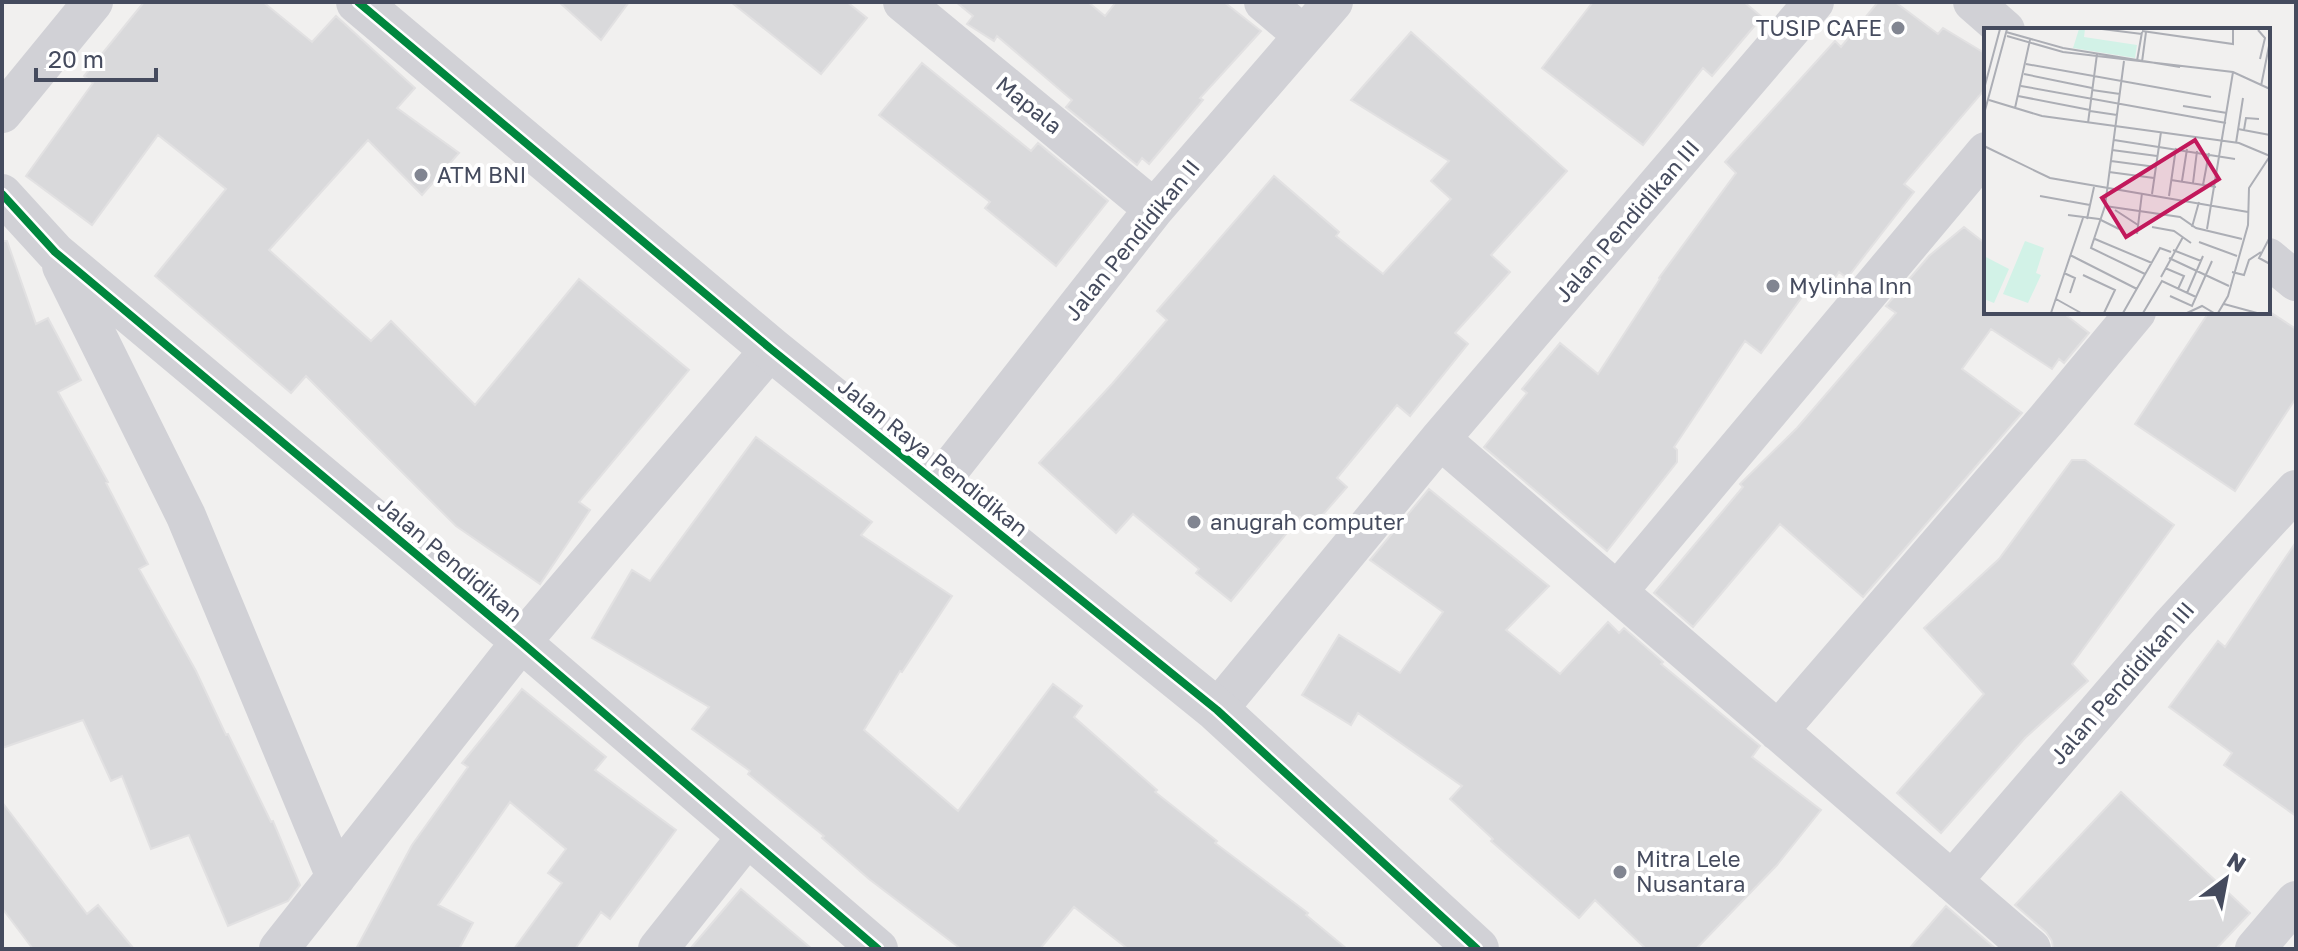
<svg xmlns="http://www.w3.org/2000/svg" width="2298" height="951" viewBox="0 0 2298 951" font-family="'Golos Text',sans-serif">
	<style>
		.building { fill: #d9d9db; stroke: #e2e1e2; stroke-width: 2 }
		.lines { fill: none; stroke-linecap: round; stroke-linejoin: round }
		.minor { stroke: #d1d1d6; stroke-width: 40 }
		.tertiary { stroke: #d1d1d6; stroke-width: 44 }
		.cycleway-casing { stroke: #fff; stroke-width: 13 }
		.cycleway { stroke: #00873e; stroke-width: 8 }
		.poi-dot { fill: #818591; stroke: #fff; stroke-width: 3 }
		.labels { text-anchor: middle; stroke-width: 8; stroke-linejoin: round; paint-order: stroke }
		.poi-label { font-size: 22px; fill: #454b5e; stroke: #fff; text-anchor: start }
		.street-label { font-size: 22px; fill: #454b5e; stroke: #fff }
		.inset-road { fill: none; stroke: #acaeb5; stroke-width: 2 }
		.view { fill: #c2185b; fill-opacity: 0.15; stroke: #c2185b; stroke-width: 4 }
		.inset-edge { fill: none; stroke: #454b5e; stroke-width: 4 }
	</style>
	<rect width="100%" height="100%" fill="#f1f0ef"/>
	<path class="building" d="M144,2H263L312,42L336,16L415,88L397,108L459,153L422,195L368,140L269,250L371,341L391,321L475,405L579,279L689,370L579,502L590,510L540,584L456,526L306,376L291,393L155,276L226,189L158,135L92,225L26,176L93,83L84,76Z
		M559,2H629L601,40Z
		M731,2H847L867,18L821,74Z
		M956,2H1088L1105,16L1116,2H1224L1261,31L1200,98L1203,100L1149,164L1142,158L1137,165L1066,107L1072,100L997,36L994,41L967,24L973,16Z
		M1593,2H1744L1762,17L1712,76L1703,68L1643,145L1542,68Z
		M1878,2H1895L1938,34L1943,28L1986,54V88L1904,184L1914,192L1847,278L1839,272L1824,293L1813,282L1761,353L1745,341L1674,447L1677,450V462L1607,551L1484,447L1527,393L1522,389L1560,343L1598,374L1660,279L1659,278L1736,173L1725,162L1835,41L1841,47Z
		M1411,32L1567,171L1491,255L1510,272L1455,333L1468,344L1410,416L1397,405L1337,478L1347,487L1312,527L1300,517L1231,601L1196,573L1199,569L1133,514L1116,533L1039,463L1112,384L1167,320L1157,311L1274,176L1339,232L1336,236L1383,274L1451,199L1431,181L1449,161L1351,100Z
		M922,63L1031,151L1038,143L1108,201L1056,266L985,208L990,202L879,115Z
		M1964,227L1986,244V312H2062L2089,333L2064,363L2059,359L2052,369L1991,329L1962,369L2022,413L1863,597L1780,524L1693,627L1654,593L1743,487L1740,484L1797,428L1896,313L1886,306L1929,256Z
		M2,241H7L36,324L48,318L81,380L58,392L108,482L106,483L148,564L139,569L196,671L226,735L228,734L271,822L273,821L300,885L288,901L228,926L189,835L151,849L122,776L111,781L83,720L2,748Z
		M2209,312H2270L2296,329V398L2235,491L2135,424Z
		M756,437L872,522L861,535L952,596L902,672L900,671L864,730L958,811L1053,684L1082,706L1074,717L1157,790L1155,792L1217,841L1215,843L1308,913L1306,915L1347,949H1128L1074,907L1040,949H961L869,879L822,838L824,836L748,774L750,771L692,729L709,707L592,638L632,570L650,581Z
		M2072,460H2085L2174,525L2072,664L2088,681L2025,738L1941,833L1897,793L1984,694L1924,628L1999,559Z
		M1429,489L1549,586L1506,630L1560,674L1608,622L1619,633L1624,628L1663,662L1661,664L1760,746L1752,757L1821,810L1777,865L1696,949H1646L1595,900L1579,918L1491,841L1493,839L1450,799L1462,786L1358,713L1351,725L1302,695L1339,635L1400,673L1443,612L1370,560Z
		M2296,542V816L2224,765L2232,753L2169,707L2218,641L2225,647Z
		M522,689L606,757L595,770L676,830L610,919L601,912L575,949H514L562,883L548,873L566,849L510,802L438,905L473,923L459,949H356L412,845L468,767L462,763Z
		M2121,792L2250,913L2216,949H2053L2052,941L2046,932L2015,905Z
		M2,802L87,914L98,905L134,949H33L2,908Z
		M741,889L812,949H690Z
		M1946,906L1996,949H1909Z"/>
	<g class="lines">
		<path class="minor" d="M903,2L1154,209
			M1264,2L1303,35
			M1973,2L2005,30
			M2,113L93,2
			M2,194L55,252L521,642L878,949
			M2268,258L2296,281
			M62,266L186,516L336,877
			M1440,439L2031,949
			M938,484L1154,209L1333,2
			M1617,592L1986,152
			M1217,710L1440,439L1814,2
			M1778,731L2047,419L2136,312
			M1952,881L2171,626L2296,490
			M279,949L521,642L771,349
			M658,949L747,837
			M2255,949L2296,901"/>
		<path class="tertiary" d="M358,2L771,349L1217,710L1477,949"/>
		<defs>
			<path id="cycleway" d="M358,2L771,349L1217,710L1477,949
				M2,194L55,252L521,642L878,949"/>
		</defs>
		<use href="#cycleway" class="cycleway-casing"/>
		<use href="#cycleway" class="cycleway"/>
	</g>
	<g class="poi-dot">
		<circle cx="1898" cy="28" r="8"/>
		<circle cx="421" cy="175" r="8"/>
		<circle cx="1773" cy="286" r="8"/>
		<circle cx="1194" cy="522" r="8"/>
		<circle cx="1620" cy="872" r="8"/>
	</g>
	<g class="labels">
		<g class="poi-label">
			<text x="1882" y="36" text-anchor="end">TUSIP CAFE</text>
			<text x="437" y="183">ATM BNI</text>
			<text x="1789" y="294">Mylinha Inn</text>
			<text x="1210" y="530">anugrah computer</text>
			<text x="1636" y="867">Mitra Lele<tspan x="1636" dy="25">Nusantara</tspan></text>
		</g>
		<g class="street-label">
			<text transform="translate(1029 105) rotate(39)" y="8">Mapala</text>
			<text transform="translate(1627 221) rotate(-49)" y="8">Jalan Pendidikan III</text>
			<text transform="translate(1132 240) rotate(-51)" y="8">Jalan Pendidikan II</text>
			<text transform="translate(933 457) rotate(39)" y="8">Jalan Raya Pendidikan</text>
			<text transform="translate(450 559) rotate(40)" y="8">Jalan Pendidikan</text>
			<text transform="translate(2122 683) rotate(-49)" y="8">Jalan Pendidikan III</text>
		</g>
	</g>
	<g transform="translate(1984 28)">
		<rect width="286" height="286" fill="#f1f0ef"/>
		<path d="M95,1H101L100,9L153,17L151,30L89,20ZM41,213L60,220L52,245L57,247L44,275L19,266ZM0,228L25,241L10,275L0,271Z" fill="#d2f2e7"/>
		<path class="inset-road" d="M118,1L158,6M274,2L281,10L276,31M158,3L249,16V1M22,4L79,20L196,39M23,8L79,24L249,44L286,61M140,33L121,178L107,220L161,246M153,33L158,4M158,34L162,4M42,36L227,69M40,46L108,60M37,58L242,95M277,58L286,13M0,61L16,1M108,62L136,66M34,68L106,82M5,72L58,88L255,115L286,128M199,78L243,85M31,80L46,12M106,83L133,87M0,86L23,1M104,95L113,26M254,101L286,107M260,102L262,90L275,91M130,112L251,131M252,115L259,70M0,118L66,150L264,184M128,122L173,128M127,133L172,139M125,144L170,150M187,152L232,159M198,153L203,121M209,155L213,123M219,157L225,125M168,166L177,104M56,168L106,177M185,168L192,120M121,178L196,189L212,200L258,211M131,182L154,197M84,187L115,191L135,201M103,191L110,159M168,199L190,203L207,215M208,199L215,174M223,201L249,44M153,206L158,165M286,209L275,230L286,236M111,211L168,235M215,214L253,228M189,222L217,233M86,227L153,261M185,230L245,258M181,240L200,248L194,261M248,244L260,247L265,232L277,224M80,245L91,250L86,265M99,247L131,262L120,285M177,249L199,209M203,265L219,228M186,268L208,278L228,233M72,271L97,285M240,276L273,285M67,285L99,190M139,285L176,220L187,224M159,285L178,253L212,269M203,285L218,278L230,285M234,285L244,268L264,197L265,160L286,128"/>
		<path class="view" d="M211,112L235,151L142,209L118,170Z"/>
		<rect width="286" height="286" class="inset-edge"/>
	</g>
	<rect width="2298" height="951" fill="none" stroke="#454b5e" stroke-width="8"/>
	<g transform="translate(2226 879) rotate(32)" stroke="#ffffff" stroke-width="6" paint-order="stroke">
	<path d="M0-6L14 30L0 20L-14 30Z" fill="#454b5e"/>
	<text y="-12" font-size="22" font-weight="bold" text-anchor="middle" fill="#454b5e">N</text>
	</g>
	<path d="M36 68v12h120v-12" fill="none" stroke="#454b5e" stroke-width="4"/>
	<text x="48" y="68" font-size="24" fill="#454b5e" stroke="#ffffff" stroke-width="6" paint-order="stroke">20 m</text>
</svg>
